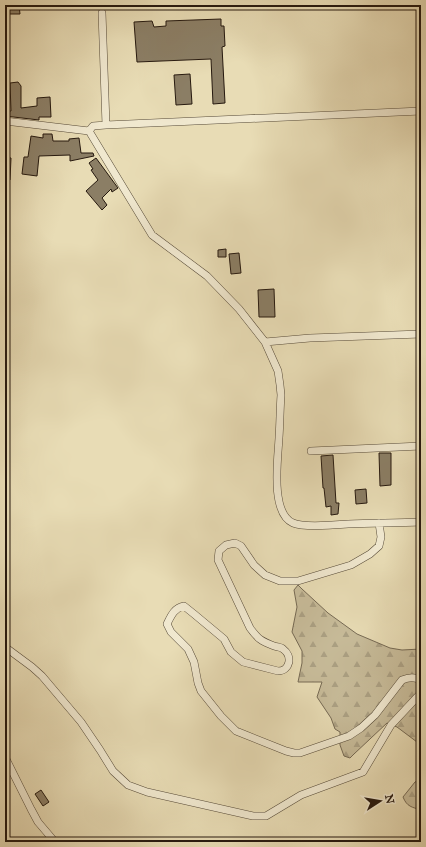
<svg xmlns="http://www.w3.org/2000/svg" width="426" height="847" viewBox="0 0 426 847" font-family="'IM FELL Great Primer',serif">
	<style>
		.forest { fill: url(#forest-firs); stroke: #766a54 }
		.building { fill: #8b7e65; stroke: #26190f }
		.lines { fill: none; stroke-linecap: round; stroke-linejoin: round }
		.minor-casing { stroke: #564a38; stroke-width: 8 }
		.minor { stroke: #f0e8cf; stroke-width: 7 }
	</style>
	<defs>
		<pattern id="forest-firs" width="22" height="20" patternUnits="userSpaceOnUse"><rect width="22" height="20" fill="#c7bb99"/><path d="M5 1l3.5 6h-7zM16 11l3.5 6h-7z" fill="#aba083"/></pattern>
	</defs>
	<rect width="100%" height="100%" fill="#e8dcb5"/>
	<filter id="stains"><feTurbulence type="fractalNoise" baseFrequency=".005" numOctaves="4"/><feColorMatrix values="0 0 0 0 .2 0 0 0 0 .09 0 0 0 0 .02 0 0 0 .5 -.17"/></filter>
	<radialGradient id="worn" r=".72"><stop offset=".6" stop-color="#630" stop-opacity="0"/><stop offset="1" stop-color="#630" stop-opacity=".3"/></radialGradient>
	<path class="forest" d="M298,585L302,589L328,613L357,634L390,648L402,650L421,649V745L397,727L387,723L354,754L350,758L344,756L340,745V732L335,729L331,718L317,697L322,682H298L302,663V651L292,632L297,607L294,590Z
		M421,779V810C412,807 407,807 403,797L415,782Z"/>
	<path class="building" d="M5,5H19L20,14H5Z
		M221,19V26H224L225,46L222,47L225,103L213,104L211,59L137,62L134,22L152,21L154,27L166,26V21Z
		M190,74L192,104L176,105L174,75Z
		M18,82L21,86V108L37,106V98L50,97L51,117H39V120L5,116V111H11L10,83Z
		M43,134H52L53,141H69V139L79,138L81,153H93L94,156L70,161V155L39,156L37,176L22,174L24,157H28L31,136L43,138Z
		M5,157L11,158L10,180H5Z
		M96,158L118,188L112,192L111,189L102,198L107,205L102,210L86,191L98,180L91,170L93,169L89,163Z
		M226,249V257H218V250Z
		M239,253L241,273L231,274L229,254Z
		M274,289L275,317H259L258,290Z
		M379,453H391V485L380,486Z
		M333,455L336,503H339L338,514L331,515V506L326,507L324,488H323L321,456Z
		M366,489L367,503L356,504L355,490Z
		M41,790L49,802L43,806L35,794Z"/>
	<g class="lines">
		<defs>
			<path id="minor" d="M5,121L89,131
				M106,125L421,111
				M89,131L152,235L207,276L239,309L265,342L278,371L280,385L281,395C280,409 280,423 279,438C278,458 270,513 293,523C304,528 335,525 348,524C372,523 397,523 421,522
				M89,131L93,126L106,125L102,13
				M265,342L310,338L421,334
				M311,451L421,446
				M379,523L381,537L379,546L370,554L351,565L298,581H280L265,575L254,565L241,546L235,543L226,545L219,551L218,560L250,628C258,639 261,641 274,646C277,647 281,647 283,649C293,656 290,671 278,671L243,662L231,652L224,639L194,614L184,606C174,608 171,616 167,624L171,632L188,649L194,662L198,683L201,691L221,716L236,731L286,751L294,753H300L349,736L361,728L375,715L402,680C409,677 415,676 421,681
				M5,647L32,667L42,676L81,722L100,750L113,771L128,785L147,792L253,816H266L301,795L363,772L391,725L420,694L421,692
				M5,757L31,809L38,822L55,842"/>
		</defs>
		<use href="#minor" class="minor-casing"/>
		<use href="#minor" class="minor"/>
	</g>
	<rect width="426" height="847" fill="none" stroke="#e8dcb5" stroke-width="20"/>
	<rect x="6" y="6" width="414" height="835" fill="none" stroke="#26190f" stroke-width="2"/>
	<rect x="10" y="10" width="406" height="827" fill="none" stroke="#26190f"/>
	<g transform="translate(380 801) rotate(78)" stroke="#f0e8cf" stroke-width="3" paint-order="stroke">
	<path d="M0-3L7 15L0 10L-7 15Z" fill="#26190f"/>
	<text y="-6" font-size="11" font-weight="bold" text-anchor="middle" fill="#26190f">N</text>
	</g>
	<rect width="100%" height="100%" filter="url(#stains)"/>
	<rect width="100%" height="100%" fill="url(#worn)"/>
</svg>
